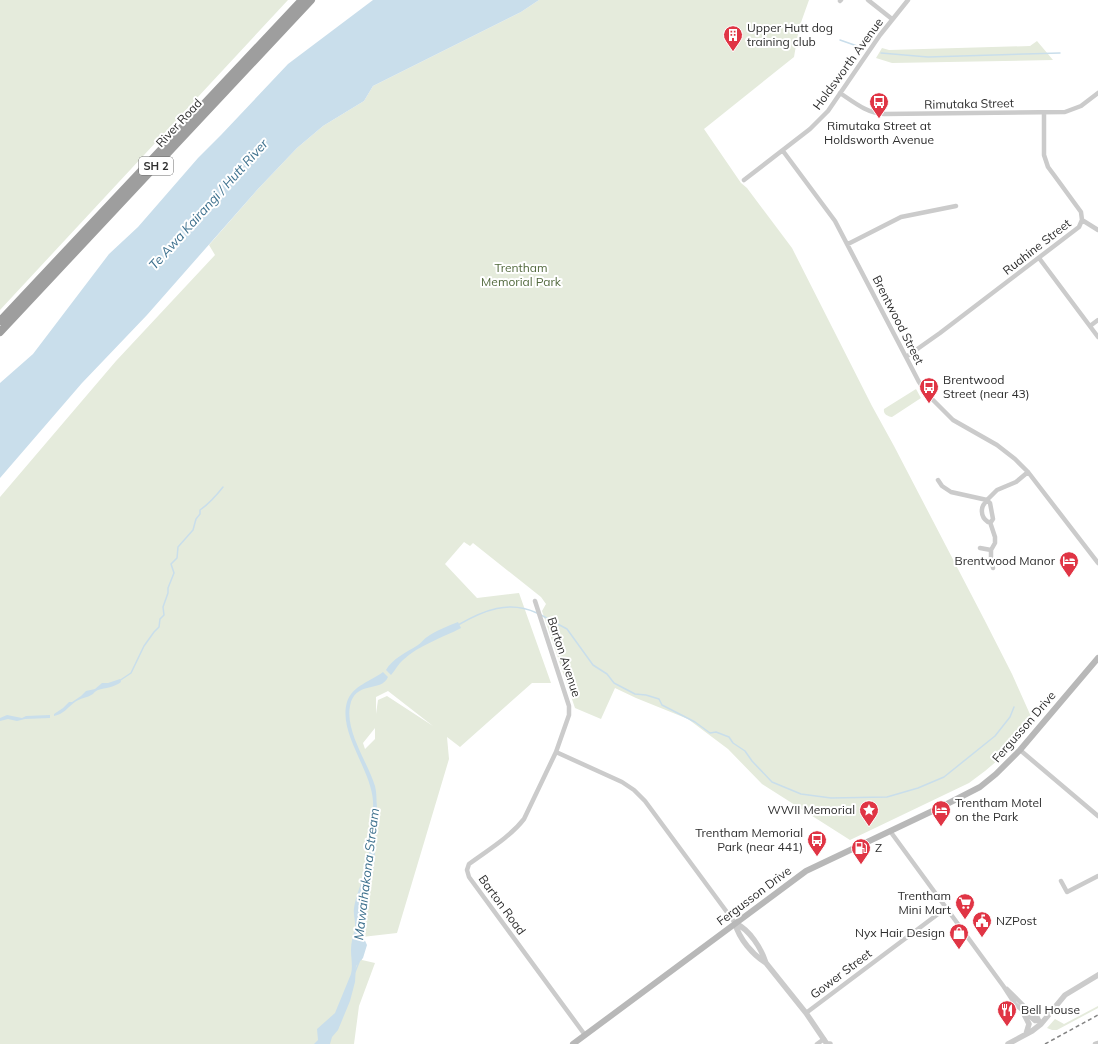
<svg xmlns="http://www.w3.org/2000/svg" width="1098" height="1044" viewBox="0 0 1098 1044" font-family="Mulish,sans-serif">
	<style>
		.green { fill: #e5ebdc; fill-rule: evenodd }
		.water { fill: #c9deeb }
		.lines { fill: none; stroke-linecap: round; stroke-linejoin: round }
		.stream { stroke: #c9deeb; stroke-width: 1.5 }
		.minor { stroke: #cbcbcb; stroke-width: 4.5 }
		.tertiary { stroke: #cbcbcb; stroke-width: 5.5 }
		.secondary { stroke: #b8b8b8; stroke-width: 6 }
		.trunk { stroke: #9e9e9e; stroke-width: 8 }
		.rail { stroke: #838383; stroke-width: 1.5; stroke-dasharray: 4 3; stroke-linecap: butt }
		.labels { text-anchor: middle; stroke-width: 4; stroke-linejoin: round; paint-order: stroke }
		.shield { fill: #fff; stroke: #6d6d6d; stroke-width: 1 }
		.shield-label { font-size: 11px; font-weight: bold; fill: #2e2e2e }
		.poi-label { font-size: 12px; fill: #2e2e2e; stroke: #fff; text-anchor: start }
		.street-label { font-size: 12px; fill: #2e2e2e; stroke: #fff }
		.park-label { font-size: 12px; fill: #52693d; stroke: #fff }
		.water-label { font-size: 13px; font-style: italic; fill: #3e718e; stroke: #fff }
	</style>
	<rect width="100%" height="100%" fill="#fff"/>
	<path class="green" d="M0,0H288L0,310Z
		M539,0H809L799,28L794,57L704,129L741,183L747,188L792,248L872,406L894,446L984,619L1012,674L1033,721L1004,755L985,771L969,783L850,840L762,784L728,749L688,719L636,698L615,688L601,719L575,708L542,611L546,604L541,597L473,543L470,546L464,542L445,564L477,598L519,593L551,683H532L460,747L447,737L449,759L397,933L362,937V960L375,963L359,1006L354,1044H0V497L116,361L215,255L209,245L257,190L297,148L323,126L364,101L373,86L521,12ZM388,691L433,726L387,696L378,700L376,714V697ZM375,728V739L365,749L363,743Z
		M1037,41L1053,60L892,63L876,58L882,48L889,50L1030,46Z
		M916,389L921,398L892,417C887,416 883,414 884,409Z
		M1098,1006V1008L1057,1030H1052L1047,1028L1055,1019L1064,1024Z"/>
	<path class="water" d="M373,0H539L521,12L373,86L364,101L323,126L297,148L257,190L147,315L82,383L0,478V383L33,354L109,254L138,227L198,158L221,135L288,64Z
		M458,622L461,628C442,638 419,645 403,660C398,664 395,671 391,675L386,670C392,659 407,652 418,645C421,643 424,639 427,637C437,630 448,626 458,622Z
		M383,672L388,677C381,693 355,680 350,706C345,731 368,763 375,786C377,793 376,800 377,807C377,821 375,834 375,847C375,853 375,859 374,865C371,890 353,920 367,945L363,958L356,966L355,982L350,1001L338,1030L332,1037L330,1044H314L318,1040L317,1029L335,1013L351,974C353,966 351,958 351,950C351,942 353,936 355,929C356,922 353,915 354,908C356,895 361,885 364,873C371,852 374,823 373,801C371,769 338,733 347,702C352,686 371,681 383,672Z
		M120,679L121,682C115,687 105,688 98,690C95,691 94,693 93,694C87,698 80,698 75,702C68,707 64,714 54,716V714L63,708L69,702H72L81,696L86,691L95,689L102,683H108Z
		M7,715L22,718L26,716L50,715V718L25,719L17,721L8,719L0,721V718Z"/>
	<g class="lines">
		<path class="stream" d="M840,40L860,47
			M881,53L928,57L1060,53
			M541,615L567,629L593,665L607,674L614,683L635,694L646,695L659,699L662,705L695,722L710,733L716,732L729,737L733,743L745,751L752,761L772,782L801,794L831,798L887,797L918,788L944,777L995,736L1010,717L1014,707
			M458,625C484,610 509,600 537,613
			M119,681L131,673L144,646L154,632L159,627L160,619L164,615L163,607L168,593V588L174,573L171,564L177,558L178,547L193,530L196,519L200,514V510C210,503 216,496 223,487
			M355,972L359,962"/>
		<path class="minor" d="M868,0L892,19
			M840,1L841,0
			M840,93C855,103 867,113 884,114L1065,112L1081,106L1098,93
			M783,151L835,221L906,357L919,382L929,396L953,420L997,445L1015,459L1028,472L1098,563
			M744,180L810,129L828,111L880,35L908,0
			M1082,220L1098,230
			M848,244L901,217L956,206
			M1039,258L1098,337
			M1090,326L1098,320
			M906,357L940,333L1079,227L1082,220L1081,212L1054,175L1048,167L1044,155V113
			M938,480L942,486L951,492L987,500
			M987,501C980,506 980,517 988,522H991L993,519L990,503L987,500L997,490L1016,482L1028,472
			M990,522L995,537V543L991,550V560L993,568
			M980,548L991,550
			M535,601L569,706V715L556,752L622,782L634,790L645,801L735,923
			M1020,750L1098,816
			M556,752L524,819C510,837 488,850 469,864L467,870L469,877L585,1035
			M890,831L1004,987L1015,1004L1035,1021H1038
			M1061,881L1067,892L1098,876
			M1007,989L1025,1007L1038,1018L1040,1023
			M806,1013L946,908
			M817,1044L824,1039
			M1095,1044L1098,1043"/>
		<path class="tertiary" d="M735,923C750,930 761,948 766,963L806,1013L827,1044H830
			M735,923C739,939 753,955 766,963
			M1023,1012L1029,1024L1026,1034
			M1008,1044L1032,1031L1041,1024L1065,995L1098,975"/>
		<path class="secondary" d="M573,1044L806,871L943,806L980,787L996,774L1020,750L1098,658"/>
		<path class="trunk" d="M0,321L302,0
			M0,332L311,0"/>
		<path class="rail" d="M1045,1044L1098,1015"/>
	</g>
	<defs>
		<symbol id="building-pin" viewBox="-11 -11 22 30"><path d="M0 17L-7.5 6A9.5 9.5 0 1 1 7.5 6Z" fill="#e03545" stroke="#fff"/><path d="M-4-6H4V6H1V3H-1V6H-4ZM-2.5-4.3h1.7v1.8h-1.7ZM.8-4.3h1.7v1.8H.8ZM-2.5-1h1.7V.8h-1.7ZM.8-1h1.7V.8H.8Z" fill="#fff"/></symbol>
		<symbol id="bus-pin" viewBox="-11 -11 22 30"><path d="M0 17L-7.5 6A9.5 9.5 0 1 1 7.5 6Z" fill="#e03545" stroke="#fff"/><path d="M-5-6H5V4H4V6H2V4H-2V6H-4V4H-5ZM-3.5-4V0h7V-4ZM-3.5 1.2v1.5H-2V1.2ZM2 1.2v1.5H3.5V1.2Z" fill="#fff"/></symbol>
		<symbol id="hotel-pin" viewBox="-11 -11 22 30"><path d="M0 17L-7.5 6A9.5 9.5 0 1 1 7.5 6Z" fill="#e03545" stroke="#fff"/><path d="M-6-4.5h1.5V1H6V5H4.5V3h-9V5H-6ZM-4 0a1.8 1.8 0 1 1 3.6 0ZM.5 0V-2.5h3Q6-2.5 6 0Z" fill="#fff"/></symbol>
		<symbol id="sight-pin" viewBox="-11 -11 22 30"><path d="M0 17L-7.5 6A9.5 9.5 0 1 1 7.5 6Z" fill="#e03545" stroke="#fff"/><path d="M0-6L1.8-2.2L6-1.7L2.9 1.2L3.7 5.4L0 3.3L-3.7 5.4L-2.9 1.2L-6-1.7L-1.8-2.2Z" fill="#fff"/></symbol>
		<symbol id="fuel-pin" viewBox="-11 -11 22 30"><path d="M0 17L-7.5 6A9.5 9.5 0 1 1 7.5 6Z" fill="#e03545" stroke="#fff"/><path d="M-5.5-6h7V0h2V4h1.3V-2.5L3-4.5l.8-.8L6-3V5H2.5V1h-1V6h-7ZM-4.2-4.7v3.2H.2V-4.7Z" fill="#fff"/></symbol>
		<symbol id="supermarket-pin" viewBox="-11 -11 22 30"><path d="M0 17L-7.5 6A9.5 9.5 0 1 1 7.5 6Z" fill="#e03545" stroke="#fff"/><path d="M-6-5.5h2.5l.6 2H6L4.5 2H-2.5L-4.4-4H-6ZM-1.5 3.2a1.3 1.3 0 1 0 .1 0ZM3 3.2a1.3 1.3 0 1 0 .1 0Z" fill="#fff"/></symbol>
		<symbol id="civic-pin" viewBox="-11 -11 22 30"><path d="M0 17L-7.5 6A9.5 9.5 0 1 1 7.5 6Z" fill="#e03545" stroke="#fff"/><path d="M-.6-6.5H3V-4.5H.6V-3L4-1V1h2V6H-6V1h2V-1L-.6-3ZM-1.2 2.5V6h2.4V2.5Z" fill="#fff"/></symbol>
		<symbol id="shop-pin" viewBox="-11 -11 22 30"><path d="M0 17L-7.5 6A9.5 9.5 0 1 1 7.5 6Z" fill="#e03545" stroke="#fff"/><path d="M-5-2.5h2.3a2.7 3.5 0 0 1 5.4 0H5L5.5 6h-11ZM-1.5-2.5h3a1.5 2.3 0 0 0-3 0Z" fill="#fff"/></symbol>
		<symbol id="restaurant-pin" viewBox="-11 -11 22 30"><path d="M0 17L-7.5 6A9.5 9.5 0 1 1 7.5 6Z" fill="#e03545" stroke="#fff"/><path d="M-5-6h1v4h1v-4h1v4h1v-4h1v5L-1.5 .5V6h-2V.5L-5-1ZM5-6V6H3V1.5H1.5Q1.5-4 5-6Z" fill="#fff"/></symbol>
	</defs>
	<g fill-rule="evenodd">
		<use href="#building-pin" x="722" y="24" width="22" height="30"/>
		<use href="#bus-pin" x="868" y="91" width="22" height="30"/>
		<use href="#bus-pin" x="918" y="376" width="22" height="30"/>
		<use href="#hotel-pin" x="1058" y="550" width="22" height="30"/>
		<use href="#sight-pin" x="858" y="799" width="22" height="30"/>
		<use href="#hotel-pin" x="930" y="799" width="22" height="30"/>
		<use href="#bus-pin" x="806" y="829" width="22" height="30"/>
		<use href="#fuel-pin" x="850" y="837" width="22" height="30"/>
		<use href="#supermarket-pin" x="954" y="892" width="22" height="30"/>
		<use href="#civic-pin" x="971" y="910" width="22" height="30"/>
		<use href="#shop-pin" x="948" y="922" width="22" height="30"/>
		<use href="#restaurant-pin" x="996" y="999" width="22" height="30"/>
	</g>
	<g class="labels">
		<rect class="shield" x="139" y="157" width="34" height="18" rx="3"/>
		<g class="shield-label">
			<text x="156" y="170">SH 2</text>
		</g>
		<g class="poi-label">
			<text x="747" y="32">Upper Hutt dog<tspan x="747" dy="14">training club</tspan></text>
			<text x="879" y="130" text-anchor="middle">Rimutaka Street at<tspan x="879" dy="14">Holdsworth Avenue</tspan></text>
			<text x="943" y="384">Brentwood<tspan x="943" dy="14">Street (near 43)</tspan></text>
			<text x="1055" y="565" text-anchor="end">Brentwood Manor</text>
			<text x="955" y="807">Trentham Motel<tspan x="955" dy="14">on the Park</tspan></text>
			<text x="855" y="814" text-anchor="end">WWII Memorial</text>
			<text x="803" y="837" text-anchor="end">Trentham Memorial<tspan x="803" dy="14">Park (near 441)</tspan></text>
			<text x="875" y="852">Z</text>
			<text x="951" y="900" text-anchor="end">Trentham<tspan x="951" dy="14">Mini Mart</tspan></text>
			<text x="996" y="925">NZPost</text>
			<text x="945" y="937" text-anchor="end">Nyx Hair Design</text>
			<text x="1021" y="1014">Bell House</text>
		</g>
		<g class="street-label">
			<text transform="translate(848 64) rotate(-54)" y="4">Holdsworth Avenue</text>
			<text transform="translate(969 104) rotate(-1)" y="4">Rimutaka Street</text>
			<text transform="translate(179 123) rotate(-47)" y="4">River Road</text>
			<text transform="translate(1037 247) rotate(-38)" y="4">Ruahine Street</text>
			<text transform="translate(898 320) rotate(63)" y="4">Brentwood Street</text>
			<text transform="translate(564 657) rotate(72)" y="4">Barton Avenue</text>
			<text transform="translate(1024 727) rotate(-49)" y="4">Fergusson Drive</text>
			<text transform="translate(754 896) rotate(-37)" y="4">Fergusson Drive</text>
			<text transform="translate(502 905) rotate(54)" y="4">Barton Road</text>
			<text transform="translate(841 974) rotate(-37)" y="4">Gower Street</text>
		</g>
		<g class="park-label">
			<text x="521" y="272">Trentham<tspan x="521" dy="14">Memorial Park</tspan></text>
		</g>
		<g class="water-label">
			<text transform="translate(208 204) rotate(-48)" y="5">Te Awa Kairangi / Hutt River</text>
			<text transform="translate(366 874) rotate(-83)" y="5">Mawaihakona Stream</text>
		</g>
	</g>
</svg>
